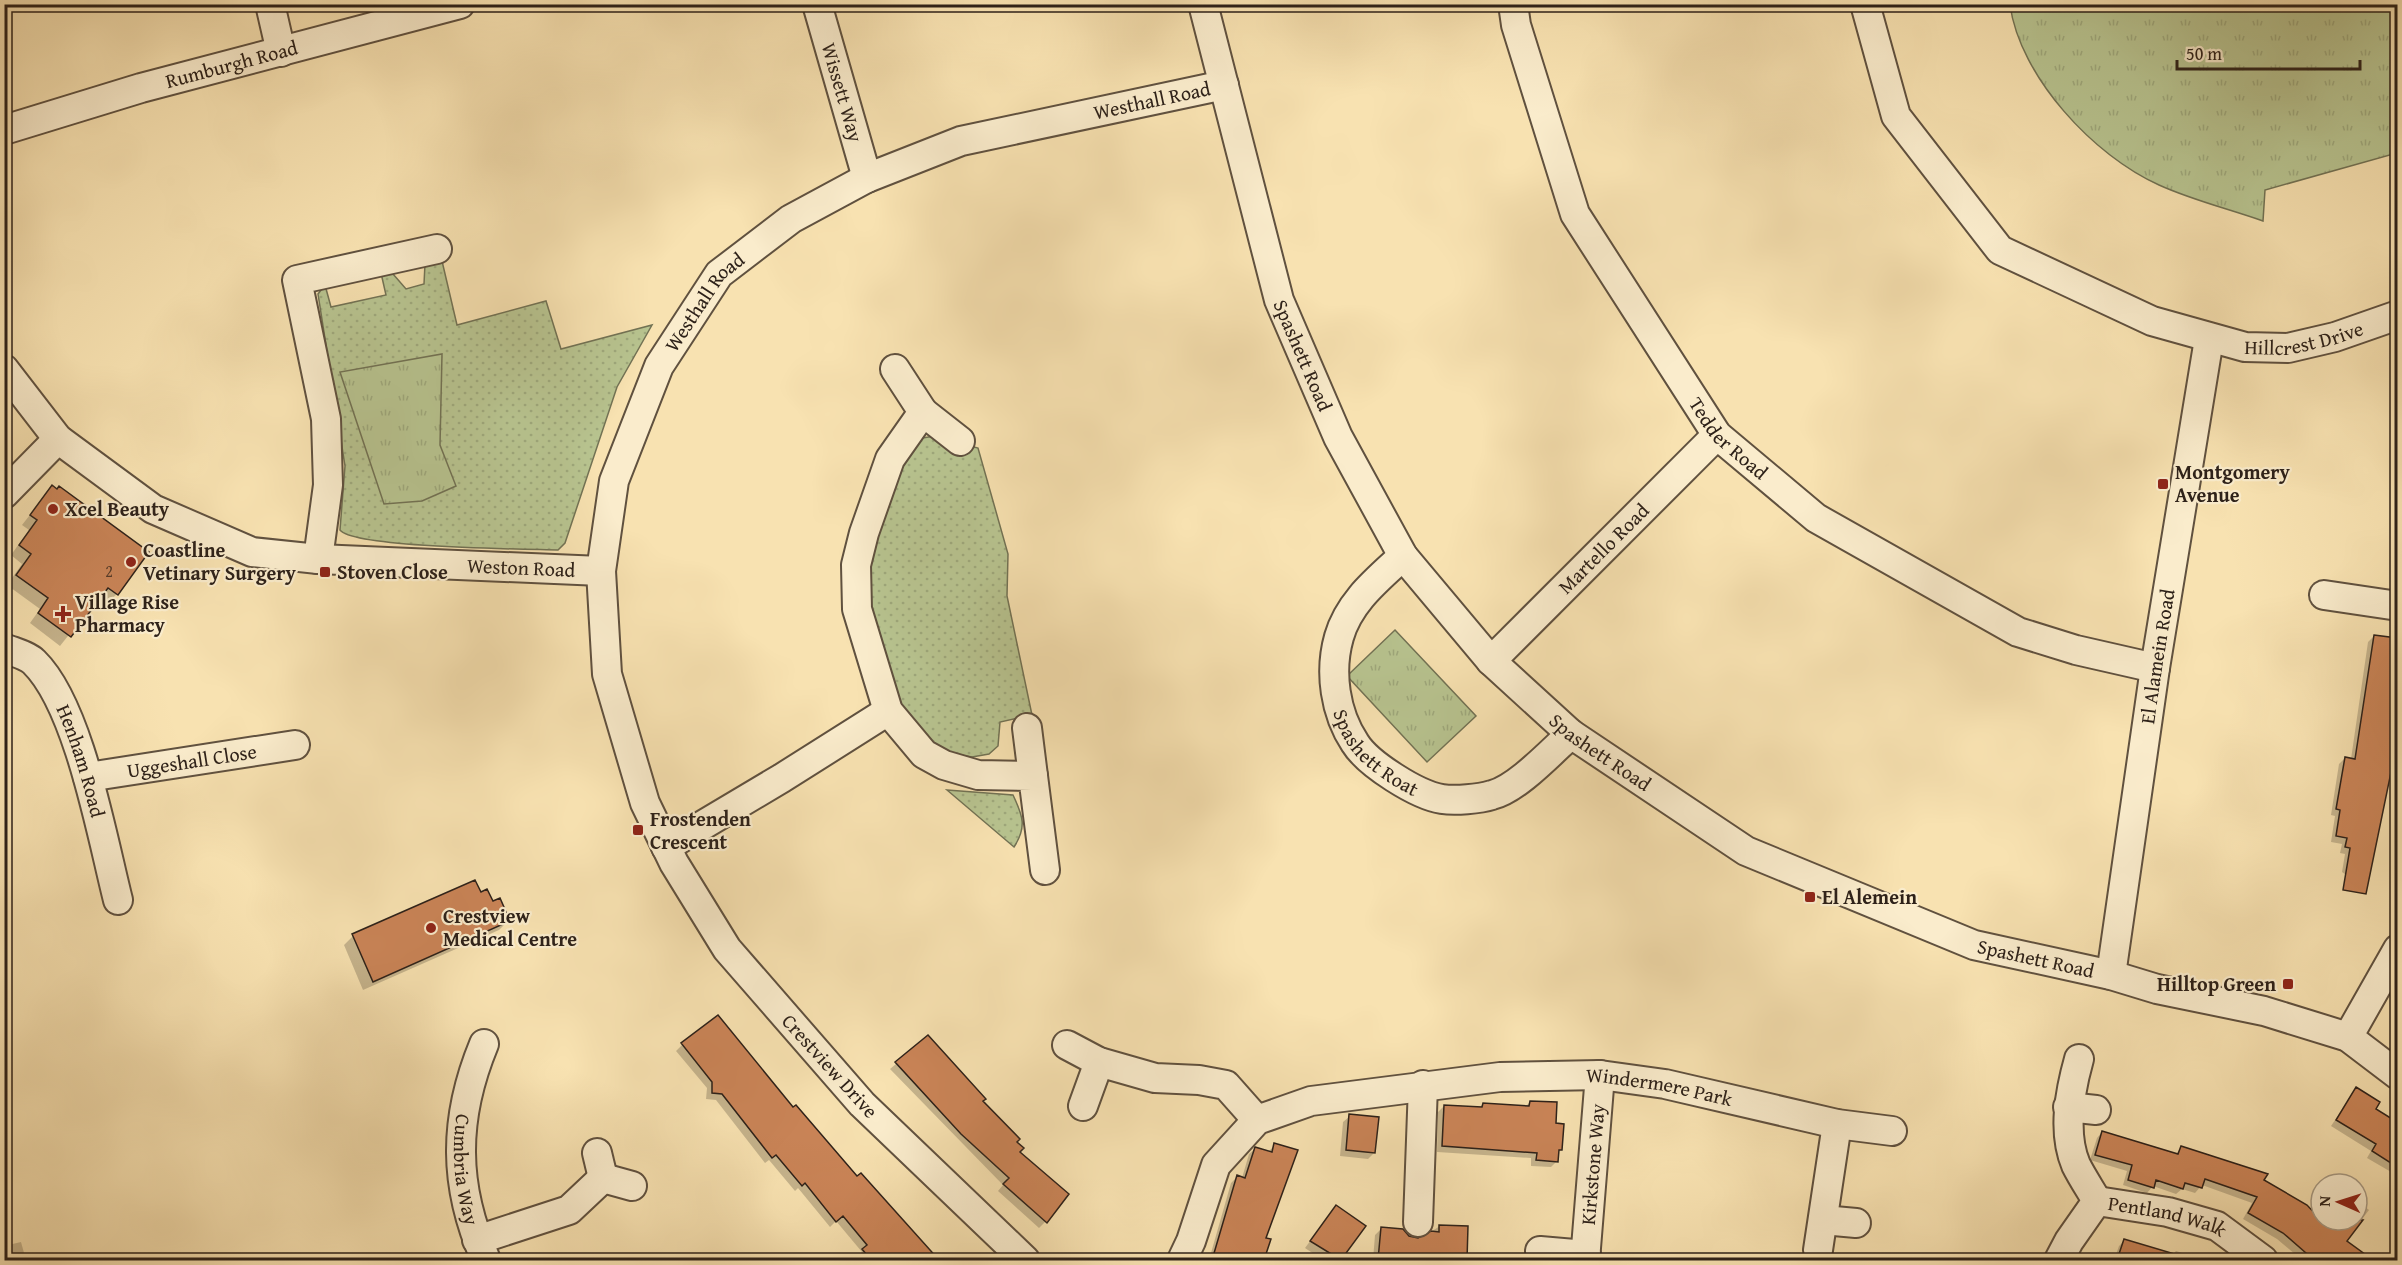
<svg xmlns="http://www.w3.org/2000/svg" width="2402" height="1265" viewBox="0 0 2402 1265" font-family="'Gentium Book Plus',serif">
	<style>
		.grass { fill: url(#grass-dots); stroke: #727254; stroke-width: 1.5 }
		.park { fill: url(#park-tufts); stroke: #727254; stroke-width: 1.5 }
		.shadow { fill: #0003 }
		.building { fill: #ca8457; stroke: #2d2119; stroke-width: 1.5 }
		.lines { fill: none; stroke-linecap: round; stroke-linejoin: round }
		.minor-casing { stroke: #60513f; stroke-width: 32 }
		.minor { stroke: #faeccc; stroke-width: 28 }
		.poi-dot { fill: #8f2418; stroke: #faeccc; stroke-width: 2 }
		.labels { text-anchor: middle; stroke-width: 4.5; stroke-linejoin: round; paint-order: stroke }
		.number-label { font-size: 16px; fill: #543a28 }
		.street-label { font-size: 20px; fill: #2d2119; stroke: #faeccc }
		.poi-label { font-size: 20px; font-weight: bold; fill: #2d2119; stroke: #faeccc; text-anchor: start }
	</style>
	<defs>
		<pattern id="grass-dots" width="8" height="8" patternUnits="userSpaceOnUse" patternTransform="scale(1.5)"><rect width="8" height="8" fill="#b8c490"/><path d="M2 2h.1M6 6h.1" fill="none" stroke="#9ea87c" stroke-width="1.8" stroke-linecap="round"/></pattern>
		<pattern id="park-tufts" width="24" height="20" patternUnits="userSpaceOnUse" patternTransform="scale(1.5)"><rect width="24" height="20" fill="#b8c490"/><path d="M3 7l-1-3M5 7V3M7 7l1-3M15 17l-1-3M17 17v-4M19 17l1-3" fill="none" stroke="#9ea87c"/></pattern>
	</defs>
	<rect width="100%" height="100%" fill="#f8e2b1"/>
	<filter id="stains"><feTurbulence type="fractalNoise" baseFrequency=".00333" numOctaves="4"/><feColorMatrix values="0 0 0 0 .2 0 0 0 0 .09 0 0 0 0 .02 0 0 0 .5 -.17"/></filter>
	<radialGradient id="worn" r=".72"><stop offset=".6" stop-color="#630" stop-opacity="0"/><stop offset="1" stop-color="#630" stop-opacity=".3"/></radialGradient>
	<path class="grass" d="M442,261L457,325L546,301L561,349L652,325L617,387L565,543L558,550C526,549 354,548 340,530L345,466L318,294L325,285L331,307L386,295L381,273L393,274L406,289L424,284L425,264Z
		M935,436L978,448L1008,554L1007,596L1032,715L1000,722L998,746L989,754L972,757L948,753L932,741L896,701L866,622L870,533L916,439Z
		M947,790L1013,795C1023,816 1027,827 1014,847Z"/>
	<path class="park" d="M2010,5H2397V153L2265,190L2263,221C2229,209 2192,200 2159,185C2094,156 2020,77 2010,5Z
		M442,354L440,445L456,486L422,501L384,504L340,372Z
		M1395,630L1476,716L1427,762L1347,676Z"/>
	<path class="shadow" d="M52,487L117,594L107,603L99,597L60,646L30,623L40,609L7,585L22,564L11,555L29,530L22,525Z
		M2374,636L2398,640V725L2374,856L2370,861L2361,886L2342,872L2345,854L2340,853L2342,844L2331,842L2335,816L2331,815L2339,764L2345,758L2351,759L2368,642Z
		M480,894L508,921L499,930L363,990L344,945L353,936Z
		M928,1037L1015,1142L1045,1222L1039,1228L998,1191L1003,1185L890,1069Z
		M682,1045L793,1109L932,1254L925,1260H861L857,1256L862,1252L836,1221L830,1227L798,1188L795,1191L769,1160L765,1163L716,1100L706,1099L707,1088L676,1051Z
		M2356,1089L2374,1109L2398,1124V1176L2367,1158L2371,1151L2331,1126Z
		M1530,1102L1561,1149L1557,1153V1161L1551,1167L1531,1166V1158L1437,1152L1438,1112L1444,1106L1479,1108L1483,1104L1525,1107Z
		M1350,1116L1374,1153L1368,1159L1340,1156L1343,1122Z
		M2102,1132L2175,1155L2182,1147L2262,1180L2328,1228L2335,1220H2357V1200L2369,1210L2345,1241L2362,1254L2357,1260H2302L2277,1239L2243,1219L2252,1203L2202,1185L2195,1193L2182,1189L2176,1194L2153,1186L2147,1193L2123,1185L2127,1171L2090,1160L2097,1138Z
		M1275,1145L1251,1260H1209L1231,1183L1237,1177L1242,1178L1249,1154L1256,1148L1268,1152Z
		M1336,1206L1364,1226L1339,1260H1323L1305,1248Z
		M1440,1226L1466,1228L1465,1260H1373L1375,1235L1381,1229L1418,1240Z
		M2124,1241L2172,1255L2176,1251L2205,1260H2114L2119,1246Z
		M21,1242L26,1260H4V1246Z"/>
	<path class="building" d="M52,485L57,489L59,486L149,552L118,595L108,588L71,637L38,613L48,598L16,575L31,554L19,545L37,520L30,515Z
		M2374,635L2397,638V743L2366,894L2343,890L2350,848L2345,847L2347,838L2336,836L2340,810L2336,809L2345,757L2355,759Z
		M475,880L481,892L487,889L493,901L500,898L510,921L373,982L352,934Z
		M718,1015L793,1107L796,1105L857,1176L861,1173L939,1260H871L862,1249L867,1245L843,1216L836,1222L805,1183L802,1186L776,1155L772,1158L722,1094L712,1093V1082L681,1043Z
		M928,1035L986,1099L983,1101L1020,1139L1017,1142L1024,1148L1020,1152L1069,1194L1047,1223L1003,1184L1009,1178L961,1134L895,1062Z
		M2356,1087L2380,1102L2376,1109L2397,1122V1167L2372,1151L2376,1144L2336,1120Z
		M1530,1101L1557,1102L1556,1123L1564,1124L1562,1150H1559L1558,1162L1536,1160L1537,1153L1442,1146L1444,1105L1482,1107L1483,1103L1529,1106Z
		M1349,1114L1379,1117L1375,1153L1346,1150Z
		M2102,1131L2178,1154L2181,1146L2268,1174L2264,1180L2307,1205L2321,1220H2363L2347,1241L2373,1260H2314L2283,1233L2248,1213L2257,1197L2205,1179L2202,1188L2185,1183L2183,1189L2156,1180L2154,1188L2128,1180L2132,1165L2095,1155Z
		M1274,1143L1298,1150L1266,1238L1271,1239L1264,1260H1212L1237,1175L1245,1178L1255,1147L1272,1152Z
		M1336,1205L1366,1226L1341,1260L1310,1241Z
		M1439,1225L1468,1226L1467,1260H1378L1381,1227L1403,1229L1409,1236L1418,1238L1431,1231L1439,1232Z
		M2124,1239L2178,1255L2177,1260H2117Z"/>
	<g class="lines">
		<defs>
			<g id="minor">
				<path d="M270,4L281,52"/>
				<path id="s1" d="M817,4L867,178"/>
				<path id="s2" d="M1203,4L1279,300L1338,437L1403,556L1491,661L1571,734L1746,851L1974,945L2111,975L2157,989L2264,1011L2348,1037L2398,1075"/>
				<path id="s3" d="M1513,4L1516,25L1575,214L1717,435L1816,518L2018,632L2076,650L2155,668"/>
				<path id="s4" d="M1865,4L1896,116L2000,250L2152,321L2245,347L2288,348L2335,337L2398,315"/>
				<path id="s5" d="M4,130L141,88L460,4"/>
				<path id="s6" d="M4,369L58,439L153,509L252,552L318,559L601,571"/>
				<path d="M895,369L923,412L890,459L864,533L856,565L857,609L888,711L924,754L944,765L978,775L1033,776L1045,870"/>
				<path d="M923,412L960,441"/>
				<path d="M4,494L58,439"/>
				<path id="s7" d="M1403,556C1377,580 1349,602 1339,637C1329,672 1335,713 1355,743C1368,764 1417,795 1442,799C1455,801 1479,799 1492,795C1517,789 1552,751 1571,734"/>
				<path d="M318,559L328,485L326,419L297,280L437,249"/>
				<path d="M2324,595L2398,606"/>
				<path id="s8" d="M4,648C13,652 27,655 34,662C79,706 102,837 118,900"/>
				<path id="s9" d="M1491,661L1717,435"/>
				<path d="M1027,728L1033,776"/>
				<path id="s10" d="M88,777L295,745"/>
				<path d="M666,847L782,778L888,711"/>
				<path id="s11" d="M2111,975L2155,668L2209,339"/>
				<path d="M2348,1037L2398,949"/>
				<path id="s12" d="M484,1044C453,1119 453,1186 486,1260"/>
				<path d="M1067,1045L1099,1062L1155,1078L1199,1080L1226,1085L1257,1120"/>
				<path d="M1083,1106L1099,1062"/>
				<path d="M2068,1107L2096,1110"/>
				<path d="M597,1153L603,1178"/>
				<path d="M603,1178L632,1186"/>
				<path id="s13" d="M2097,1201L2168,1212L2217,1226L2263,1260"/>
				<path d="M1823,1220L1856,1223"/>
				<path d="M1418,1222L1423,1085"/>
				<path d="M477,1240L569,1210L603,1178"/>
				<path d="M1818,1250L1837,1124"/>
				<path d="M1540,1251L1586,1255"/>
				<path id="s14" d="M1025,1260L862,1104L727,949L674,863L645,803L607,674L601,571L614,481L659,366L719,274L791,219L867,178L961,141L1224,85"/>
				<path id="s15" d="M1182,1260L1191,1241L1216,1165L1257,1120L1311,1101L1500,1077L1600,1075L1665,1084L1837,1124L1892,1131"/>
				<path id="s16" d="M1585,1260L1600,1075"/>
				<path d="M2059,1260L2069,1241L2097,1201C2090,1189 2082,1177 2076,1165C2062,1132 2070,1091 2079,1059"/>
			</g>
		</defs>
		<use href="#minor" class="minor-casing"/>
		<use href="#minor" class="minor"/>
	</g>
	<g class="poi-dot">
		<rect x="2157" y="478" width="12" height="12" rx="3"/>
		<circle cx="53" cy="509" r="6"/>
		<circle cx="131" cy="562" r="6"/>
		<rect x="319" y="566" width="12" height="12" rx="3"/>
		<path d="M60 605h6v6h6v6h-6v6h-6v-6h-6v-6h6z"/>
		<rect x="632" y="824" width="12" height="12" rx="3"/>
		<rect x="1804" y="891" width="12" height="12" rx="3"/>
		<circle cx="431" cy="928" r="6"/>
		<rect x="2282" y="978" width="12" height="12" rx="3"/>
	</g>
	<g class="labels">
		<g class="number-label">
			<text x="109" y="577">2</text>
		</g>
		<g class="street-label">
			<text dy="7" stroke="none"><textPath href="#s5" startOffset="237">Rumburgh Road</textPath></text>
			<text dy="7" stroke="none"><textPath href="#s1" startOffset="92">Wissett Way</textPath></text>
			<text dy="7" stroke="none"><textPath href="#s14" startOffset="1634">Westhall Road</textPath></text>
			<text dy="7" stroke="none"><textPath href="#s14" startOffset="1130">Westhall Road</textPath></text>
			<text dy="7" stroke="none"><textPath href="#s4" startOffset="610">Hillcrest Drive</textPath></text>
			<text dy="7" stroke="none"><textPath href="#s2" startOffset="366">Spashett Road</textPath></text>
			<text dy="7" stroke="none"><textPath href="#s3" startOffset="492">Tedder Road</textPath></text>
			<text dy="7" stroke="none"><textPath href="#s9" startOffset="159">Martello Road</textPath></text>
			<text dy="7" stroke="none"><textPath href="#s6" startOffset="584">Weston Road</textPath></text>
			<text dy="7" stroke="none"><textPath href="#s11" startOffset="322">El Alamein Road</textPath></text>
			<text dy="7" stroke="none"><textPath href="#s7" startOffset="236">Spashett Roat</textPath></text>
			<text dy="7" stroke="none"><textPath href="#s2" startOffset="870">Spashett Road</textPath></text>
			<text dy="7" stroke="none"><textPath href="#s10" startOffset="105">Uggeshall Close</textPath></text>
			<text dy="7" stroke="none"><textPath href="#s8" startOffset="144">Henham Road</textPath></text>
			<text dy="7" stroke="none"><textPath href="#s2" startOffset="1356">Spashett Road</textPath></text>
			<text transform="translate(830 1066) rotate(48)" y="7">Crestview Drive</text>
			<text dy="7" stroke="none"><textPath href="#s15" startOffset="570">Windermere Park</textPath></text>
			<text dy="7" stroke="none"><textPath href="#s16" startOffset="96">Kirkstone Way</textPath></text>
			<text dy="7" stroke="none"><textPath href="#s12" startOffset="129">Cumbria Way</textPath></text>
			<text dy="7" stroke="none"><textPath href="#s13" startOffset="72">Pentland Walk</textPath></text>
		</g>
		<g class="poi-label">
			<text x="2175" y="479">Montgomery<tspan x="2175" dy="23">Avenue</tspan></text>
			<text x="65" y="516">Xcel Beauty</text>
			<text x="143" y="557">Coastline<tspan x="143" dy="23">Vetinary Surgery</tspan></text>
			<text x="337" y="579">Stoven Close</text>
			<text x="75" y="609">Village Rise<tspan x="75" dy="23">Pharmacy</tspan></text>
			<text x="650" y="826">Frostenden<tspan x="650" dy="23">Crescent</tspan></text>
			<text x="1822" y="904">El Alemein</text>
			<text x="443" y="923">Crestview<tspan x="443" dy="23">Medical Centre</tspan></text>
			<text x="2276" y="991" text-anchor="end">Hilltop Green</text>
		</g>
	</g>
	<rect width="2402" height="1265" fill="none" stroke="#f8e2b1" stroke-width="24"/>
	<rect x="6" y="6" width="2390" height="1253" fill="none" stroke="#2d2119" stroke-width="3"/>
	<rect x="12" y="12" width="2378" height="1241" fill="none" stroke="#2d2119" stroke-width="1.5"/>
	<g transform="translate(2339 1202) rotate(273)"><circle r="28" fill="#faeccc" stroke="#a89b84" stroke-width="1.5"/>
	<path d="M0-4.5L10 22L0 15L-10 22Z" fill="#8f2418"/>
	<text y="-9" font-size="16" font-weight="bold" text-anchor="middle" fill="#2d2119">N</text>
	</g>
	<path d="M2177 60v9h183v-9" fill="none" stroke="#2d2119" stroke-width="3"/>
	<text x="2186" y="60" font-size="18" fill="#2d2119" stroke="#faeccc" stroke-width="4.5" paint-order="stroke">50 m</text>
	<rect width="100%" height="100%" filter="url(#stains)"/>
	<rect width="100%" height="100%" fill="url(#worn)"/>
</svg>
